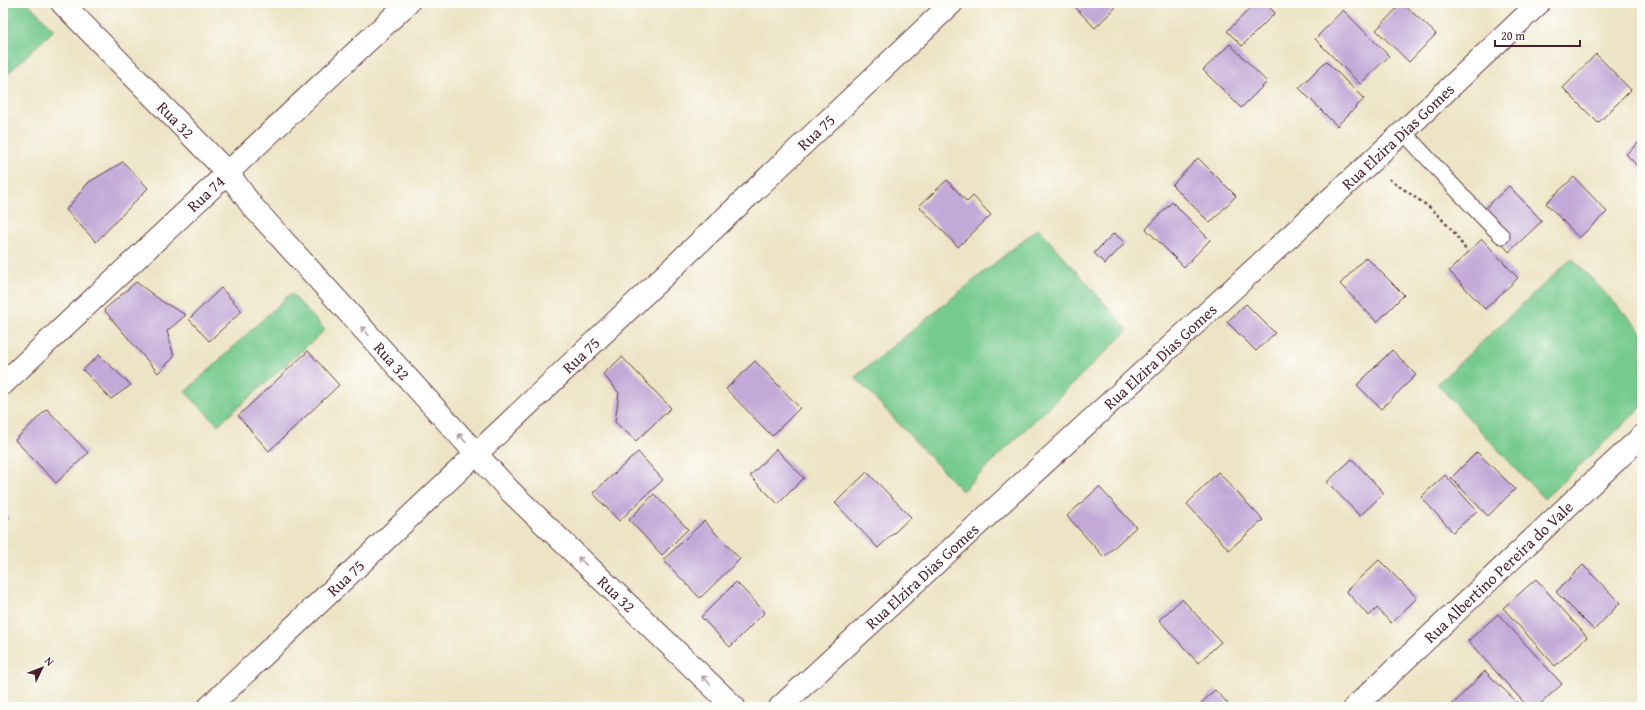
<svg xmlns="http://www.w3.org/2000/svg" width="1645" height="710" viewBox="0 0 1645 710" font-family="'Gentium Book Plus',serif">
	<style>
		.green { fill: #76ca8e; stroke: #60745c }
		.building { fill: #c3a9d8 }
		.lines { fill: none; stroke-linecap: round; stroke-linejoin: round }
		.service-casing { stroke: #623d42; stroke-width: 17 }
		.minor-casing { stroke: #623d42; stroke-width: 24 }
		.secondary-casing { stroke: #623d42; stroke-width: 24 }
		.path { stroke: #623d42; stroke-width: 2.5; stroke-dasharray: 3 3; stroke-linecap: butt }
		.service { stroke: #fff; stroke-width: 15 }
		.minor { stroke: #fff; stroke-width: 22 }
		.secondary { stroke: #fff; stroke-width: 22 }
		.oneway { stroke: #ae9aa0 }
		.labels { text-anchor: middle; stroke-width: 3.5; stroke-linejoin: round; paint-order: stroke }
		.street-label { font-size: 16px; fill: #4a1f2b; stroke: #fdfcf7 }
	</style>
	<rect width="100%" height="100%" fill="#fdfcf7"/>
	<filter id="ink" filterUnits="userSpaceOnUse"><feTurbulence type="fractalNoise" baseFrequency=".025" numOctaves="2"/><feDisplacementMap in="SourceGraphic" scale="8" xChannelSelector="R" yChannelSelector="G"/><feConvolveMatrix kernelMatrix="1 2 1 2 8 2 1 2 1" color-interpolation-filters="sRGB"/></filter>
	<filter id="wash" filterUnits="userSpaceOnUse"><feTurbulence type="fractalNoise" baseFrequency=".012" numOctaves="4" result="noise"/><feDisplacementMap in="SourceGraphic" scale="16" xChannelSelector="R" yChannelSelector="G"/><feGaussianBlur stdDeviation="0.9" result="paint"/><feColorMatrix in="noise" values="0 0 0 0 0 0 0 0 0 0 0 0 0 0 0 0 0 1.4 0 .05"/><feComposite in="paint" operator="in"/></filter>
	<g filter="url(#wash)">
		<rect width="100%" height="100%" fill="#ede4c5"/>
		<path class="green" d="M3,3H28L54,30L3,78Z
			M1038,228L1128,330L962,491L855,377Z
			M1572,258L1642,332V407L1544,499L1437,384Z
			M291,293L325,330L218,425L185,392Z"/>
		<g id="blocks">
			<path class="building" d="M1071,3H1120L1095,28Z
				M1256,3H1265L1275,13L1242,46L1227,31Z
				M1402,3L1436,34L1409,62L1376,30Z
				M1343,10L1389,56L1360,84L1315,39Z
				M1230,44L1267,82L1241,108L1203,70Z
				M1596,54L1631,90L1598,123L1563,88Z
				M1326,61L1364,99L1337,126L1299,88Z
				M1642,140V171L1626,154Z
				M1198,158L1236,196L1210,223L1172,185Z
				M123,162L148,188L96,242L66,210L89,182Z
				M1574,177L1607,212L1579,238L1546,203Z
				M947,180L967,202L973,196L991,215L958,247L919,206Z
				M1509,186L1542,221L1509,252L1479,214Z
				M1172,202L1210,240L1184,267L1146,229Z
				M1114,233L1125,243L1105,264L1094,253Z
				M1482,239L1518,278L1485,309L1449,271Z
				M1366,257L1404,295L1377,322L1340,284Z
				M136,282L163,302L186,315L167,331L174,357L158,373L104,310Z
				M221,288L242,311L209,341L189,319Z
				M1246,304L1275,333L1256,351L1227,322Z
				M1392,350L1416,375L1381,409L1357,385Z
				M308,351L339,385L269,451L238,416Z
				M99,355L131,385L111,399L83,370Z
				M622,357L671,408L636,441L615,422L619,393L603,374Z
				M755,361L800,408L772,436L726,389Z
				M47,409L88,453L56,483L15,440Z
				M776,449L804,478L778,504L750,476Z
				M638,452L663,480L619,521L593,493Z
				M1477,452L1515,489L1488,516L1451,478Z
				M1352,459L1384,493L1360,516L1327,482Z
				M867,472L911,517L878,548L835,503Z
				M1218,472L1263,520L1229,550L1187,504Z
				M1445,475L1477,511L1453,532L1421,497Z
				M1099,487L1136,527L1104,557L1067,516Z
				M654,494L688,529L662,555L629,520Z
				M3,510L9,518L3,523Z
				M704,521L740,559L700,598L663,560Z
				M1379,560L1417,598L1391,623L1377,608L1369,616L1346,591Z
				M1583,565L1620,603L1594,630L1556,592Z
				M1536,579L1587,637L1555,666L1503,608Z
				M736,582L765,612L730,647L701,617Z
				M1182,599L1221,642L1198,663L1159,620Z
				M1498,614L1562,684L1537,707H1528L1468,641Z
				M1485,671L1522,707H1453L1451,706Z
				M1215,690L1231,707H1197Z"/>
		</g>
	</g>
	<g filter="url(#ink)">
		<use href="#blocks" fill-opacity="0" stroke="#623d42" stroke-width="1"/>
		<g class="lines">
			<defs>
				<path id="service" d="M1403,132C1436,166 1467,203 1502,236"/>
				<g id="minor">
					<path id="s1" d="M3,384L408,3"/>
					<path id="s2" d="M209,707L952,3"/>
					<path id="s3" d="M780,707L1403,132L1539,3"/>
					<path id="s4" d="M1355,707L1642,436"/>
				</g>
				<g id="secondary">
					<path id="s5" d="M62,3L228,173L252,206L510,491L734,707"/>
				</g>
			</defs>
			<use href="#service" class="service-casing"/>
			<use href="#minor" class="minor-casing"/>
			<use href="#secondary" class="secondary-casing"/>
			<path class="path" d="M1389,179L1432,209L1453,231L1468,253"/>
			<use href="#service" class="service"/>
			<use href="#minor" class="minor"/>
			<use href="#secondary" class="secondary"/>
		</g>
		<defs><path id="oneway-shaft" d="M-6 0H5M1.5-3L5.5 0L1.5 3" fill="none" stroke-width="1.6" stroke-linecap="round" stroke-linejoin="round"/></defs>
		<g class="oneway">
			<use href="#oneway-shaft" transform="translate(365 331) rotate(-132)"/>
			<use href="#oneway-shaft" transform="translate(462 438) rotate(-132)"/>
			<use href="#oneway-shaft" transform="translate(582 561) rotate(-136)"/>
			<use href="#oneway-shaft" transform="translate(706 680) rotate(-136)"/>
		</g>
	</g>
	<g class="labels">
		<g class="street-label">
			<text dy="6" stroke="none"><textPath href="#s5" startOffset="163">Rua 32</textPath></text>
			<text dy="6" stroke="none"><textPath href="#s2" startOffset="836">Rua 75</textPath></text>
			<text dy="6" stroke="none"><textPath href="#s3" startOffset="841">Rua Elzira Dias Gomes</textPath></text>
			<text dy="6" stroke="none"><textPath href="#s1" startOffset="278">Rua 74</textPath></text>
			<text dy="6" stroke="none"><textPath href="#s2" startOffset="512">Rua 75</textPath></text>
			<text dy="6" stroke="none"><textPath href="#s3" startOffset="517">Rua Elzira Dias Gomes</textPath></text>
			<text dy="6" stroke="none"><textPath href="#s5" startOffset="487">Rua 32</textPath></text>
			<text dy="6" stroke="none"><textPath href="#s4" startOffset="197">Rua Albertino Pereira do Vale</textPath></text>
			<text dy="6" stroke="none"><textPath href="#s3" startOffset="193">Rua Elzira Dias Gomes</textPath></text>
			<text dy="6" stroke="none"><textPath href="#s2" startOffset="188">Rua 75</textPath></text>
			<text dy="6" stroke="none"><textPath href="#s5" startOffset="811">Rua 32</textPath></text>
		</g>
	</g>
	<rect width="1645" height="710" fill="none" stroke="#fdfcf7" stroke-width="16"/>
	<g transform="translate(42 668) rotate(47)" stroke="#fdfcf7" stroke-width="3" paint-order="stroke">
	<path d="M0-3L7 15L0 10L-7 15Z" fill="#4a1f2b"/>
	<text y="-6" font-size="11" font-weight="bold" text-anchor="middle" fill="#4a1f2b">N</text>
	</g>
	<path d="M1495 40v6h85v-6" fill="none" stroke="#4a1f2b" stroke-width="2"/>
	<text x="1501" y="40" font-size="12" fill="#4a1f2b" stroke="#fdfcf7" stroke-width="3" paint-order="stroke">20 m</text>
</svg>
